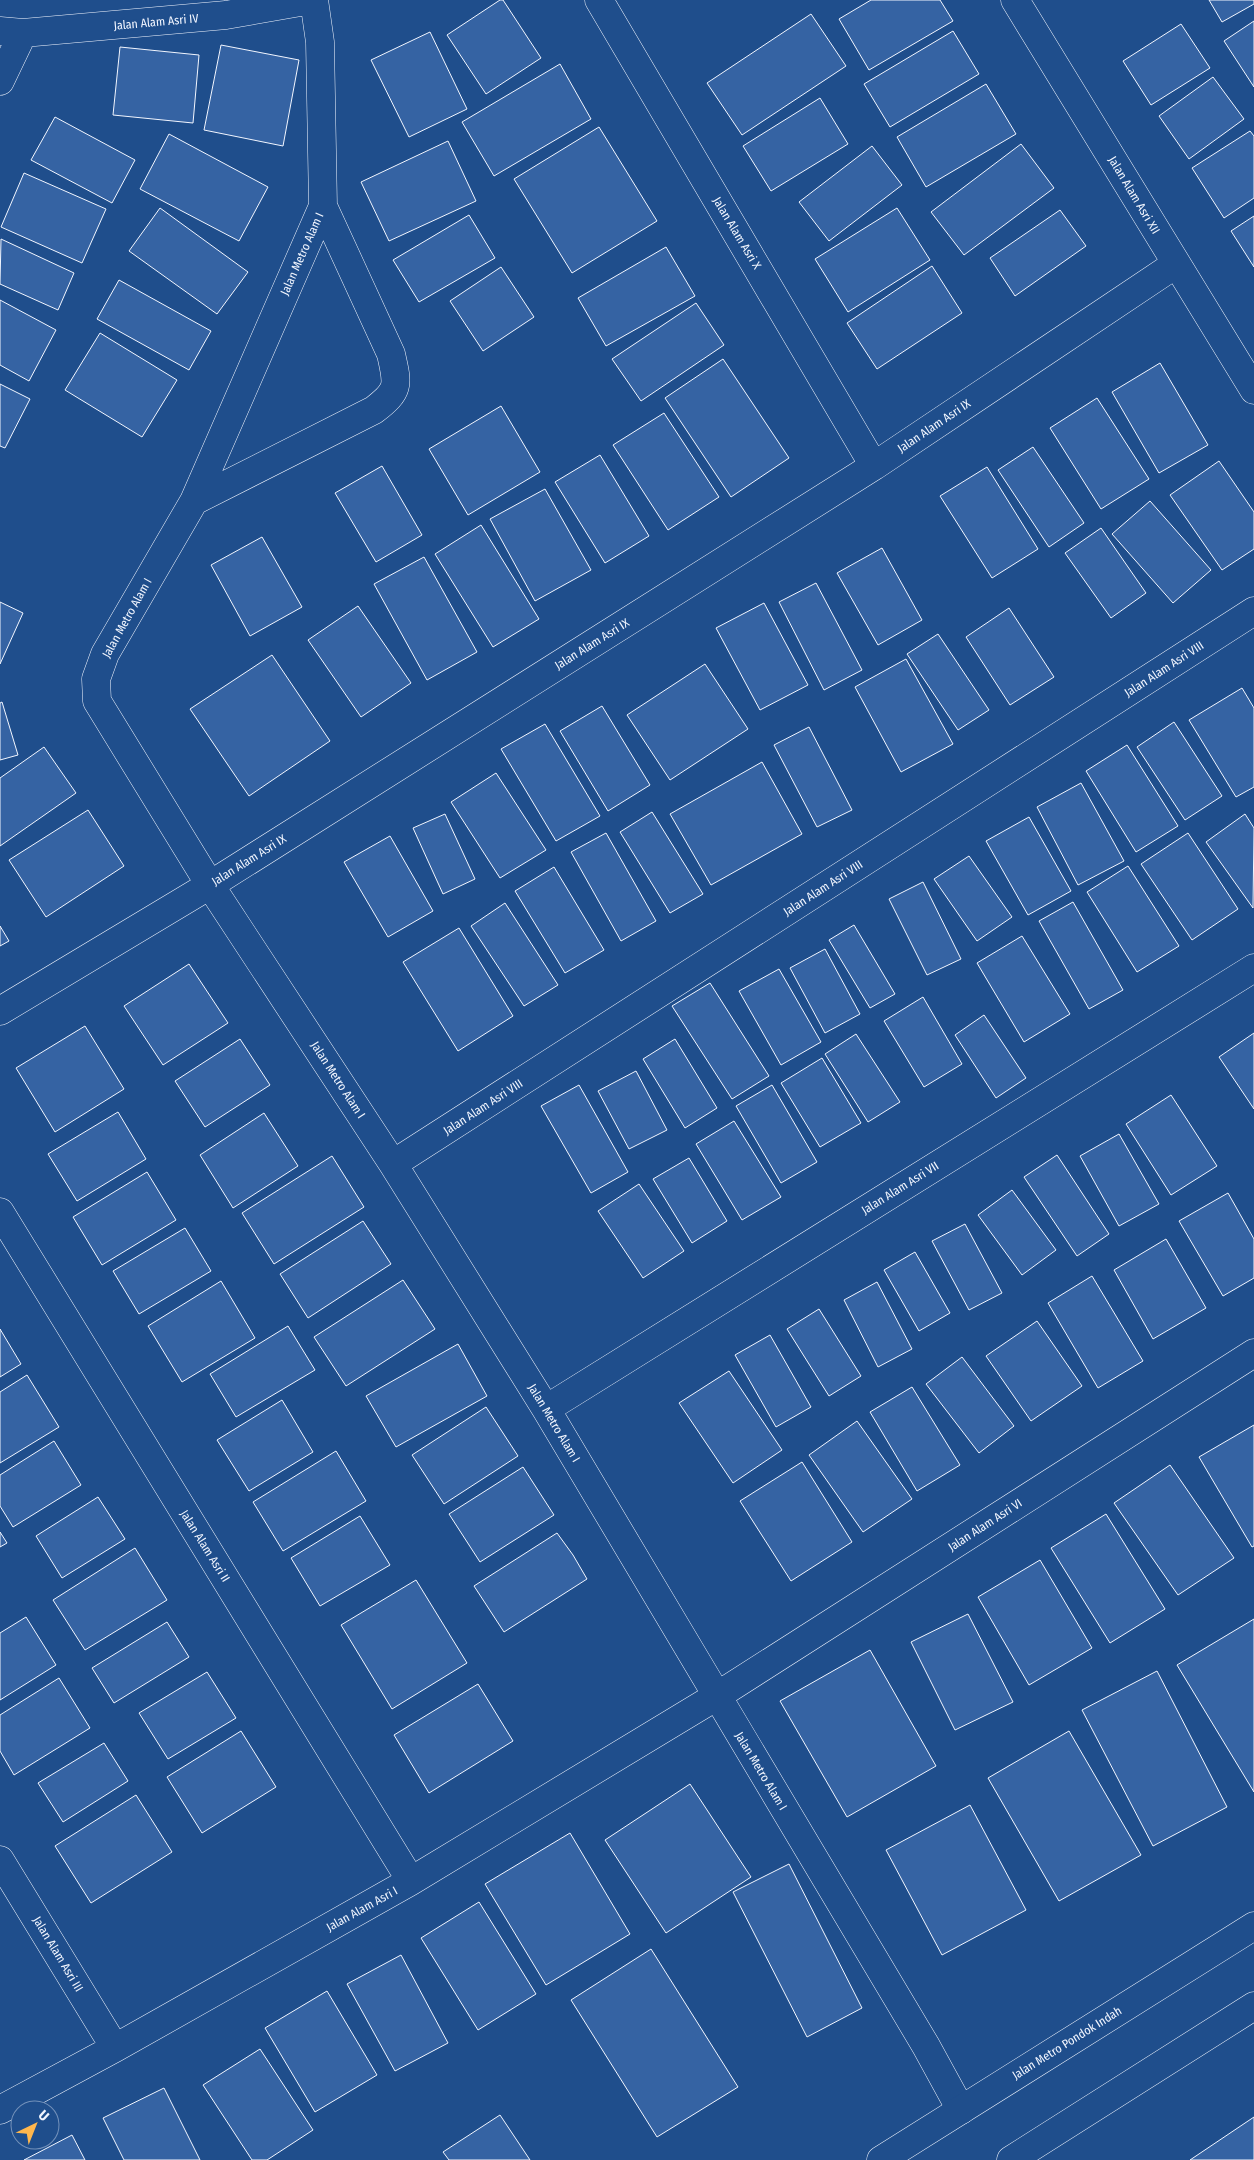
<svg xmlns="http://www.w3.org/2000/svg" width="1254" height="2160" viewBox="0 0 1254 2160" font-family="'Fira Sans Condensed',sans-serif">
	<style>
		.building { fill: #3563a3; stroke: #f2f6ff }
		.lines { fill: none; stroke-linecap: round; stroke-linejoin: round }
		.minor-casing { stroke: #f2f6ff; stroke-width: 29 }
		.highway-casing { stroke: #f2f6ff; stroke-width: 29 }
		.minor { stroke: #1f4e8c; stroke-width: 28 }
		.highway { stroke: #1f4e8c; stroke-width: 28 }
		.labels { text-anchor: middle; stroke-width: 4; stroke-linejoin: round; paint-order: stroke }
		.street-label { font-size: 12px; fill: #f2f6ff; stroke: #1f4e8c }
	</style>
	<rect width="100%" height="100%" fill="#1f4e8c"/>
	<path class="building" d="M500,0H503L541,58L486,94L447,35Z
		M871,0H940L953,21L869,70L839,19Z
		M1209,0H1254V4L1222,22Z
		M811,14L846,66L742,135L707,83Z
		M1254,21V87L1224,41Z
		M1181,24L1210,68L1151,105L1123,61Z
		M953,31L979,74L890,127L864,84Z
		M430,32L467,109L409,137L371,60Z
		M221,45L299,60L283,146L204,130Z
		M120,47L199,55L193,123L113,115Z
		M560,64L591,119L494,176L462,122Z
		M1213,77L1244,119L1189,159L1159,116Z
		M986,84L1016,134L926,187L897,137Z
		M820,98L848,144L771,191L743,146Z
		M55,117L135,160L112,203L31,160Z
		M599,127L657,221L572,273L514,179Z
		M1250,131L1254,136V198L1224,218L1192,168Z
		M169,134L268,187L239,241L140,189Z
		M448,141L476,201L389,241L361,182Z
		M1021,144L1054,188L964,255L931,212Z
		M872,146L902,185L829,241L799,202Z
		M24,173L106,209L82,263L1,227Z
		M160,208L248,272L217,314L129,251Z
		M897,208L930,260L848,312L815,259Z
		M1060,210L1086,246L1015,296L990,258Z
		M469,215L495,258L419,302L393,260Z
		M1254,216V267L1231,231Z
		M1,239L74,273L58,310L0,284Z
		M666,247L695,296L606,346L578,298Z
		M932,266L962,313L877,369L847,323Z
		M501,267L534,317L483,351L450,301Z
		M119,280L211,331L189,370L97,319Z
		M0,300L56,330L29,381L0,365Z
		M696,303L724,345L641,401L612,359Z
		M100,333L177,380L142,437L65,390Z
		M723,359L789,458L731,497L665,398Z
		M1160,363L1208,445L1159,473L1112,392Z
		M0,384L30,399L5,448L0,446Z
		M1097,398L1149,479L1101,509L1050,428Z
		M501,406L540,472L468,515L429,449Z
		M664,413L719,497L668,530L613,445Z
		M1033,447L1084,523L1049,547L998,470Z
		M600,455L649,536L605,563L555,482Z
		M1219,461L1254,512V549L1222,570L1170,495Z
		M382,466L422,535L376,562L335,493Z
		M987,467L1038,549L992,578L940,496Z
		M545,489L591,570L535,601L490,519Z
		M1150,501L1211,570L1173,603L1112,534Z
		M481,525L539,619L493,647L435,554Z
		M1101,528L1146,593L1111,618L1065,553Z
		M262,537L302,607L250,636L211,565Z
		M882,548L922,620L878,645L837,573Z
		M424,557L477,652L427,680L374,584Z
		M816,583L862,670L824,690L779,602Z
		M0,602L23,613L0,664Z
		M764,603L808,685L760,710L716,628Z
		M358,606L411,683L361,717L308,640Z
		M1009,608L1054,677L1010,705L966,637Z
		M938,634L989,710L958,730L907,654Z
		M272,655L330,741L249,796L190,709Z
		M906,659L953,744L901,772L855,687Z
		M705,664L748,729L670,780L627,715Z
		M1242,688L1254,708V787L1236,797L1189,720Z
		M2,702L18,755L0,760V703Z
		M602,706L650,785L608,811L560,731Z
		M1174,722L1222,796L1185,820L1137,747Z
		M545,724L600,816L556,841L501,749Z
		M809,727L852,810L817,827L774,745Z
		M1127,745L1178,826L1136,852L1086,771Z
		M44,747L76,793L0,846V778Z
		M762,762L802,834L711,885L670,814Z
		M496,773L546,850L500,878L451,802Z
		M1081,783L1124,861L1078,885L1037,807Z
		M88,810L124,866L46,917L9,860Z
		M652,812L703,894L670,913L620,832Z
		M445,814L475,879L443,894L413,828Z
		M1245,814L1254,828L1253,908L1206,842Z
		M1029,817L1071,891L1028,915L986,841Z
		M606,833L656,921L621,941L571,852Z
		M1188,833L1238,909L1192,940L1141,864Z
		M390,836L433,911L388,937L344,862Z
		M969,856L1012,917L977,941L934,879Z
		M1128,866L1179,946L1137,972L1087,892Z
		M554,867L604,950L565,973L515,891Z
		M923,882L961,959L927,975L889,899Z
		M1073,902L1123,990L1089,1009L1039,921Z
		M505,903L558,985L524,1006L471,926Z
		M854,925L895,994L870,1008L829,940Z
		M0,926L9,941L0,946Z
		M459,928L513,1016L458,1051L403,962Z
		M1022,936L1070,1014L1024,1042L977,963Z
		M825,949L860,1014L825,1033L790,968Z
		M189,964L228,1023L163,1065L124,1006Z
		M779,969L821,1042L781,1065L739,991Z
		M710,983L769,1076L732,1099L672,1006Z
		M923,997L962,1064L924,1087L884,1021Z
		M984,1015L1026,1078L996,1098L955,1035Z
		M85,1026L124,1089L55,1132L16,1068Z
		M1254,1033V1109L1219,1057Z
		M856,1034L900,1102L868,1122L825,1054Z
		M240,1039L270,1085L205,1127L175,1081Z
		M675,1039L717,1108L685,1128L643,1059Z
		M822,1058L861,1123L820,1147L781,1083Z
		M636,1071L667,1130L629,1149L598,1091Z
		M579,1085L628,1172L591,1193L541,1106Z
		M772,1085L817,1162L781,1183L736,1106Z
		M1171,1095L1217,1166L1171,1195L1126,1124Z
		M118,1112L146,1159L77,1201L48,1154Z
		M264,1113L298,1166L233,1208L200,1155Z
		M734,1121L781,1197L742,1220L696,1144Z
		M1119,1134L1159,1204L1119,1226L1080,1156Z
		M1057,1155L1109,1234L1077,1256L1024,1177Z
		M332,1156L364,1207L274,1264L242,1213Z
		M689,1158L727,1221L692,1243L653,1179Z
		M147,1172L176,1220L102,1265L73,1217Z
		M639,1184L684,1251L643,1278L598,1211Z
		M1012,1190L1056,1250L1022,1275L978,1215Z
		M1228,1193L1254,1239V1278L1223,1296L1179,1221Z
		M363,1221L391,1264L308,1318L280,1274Z
		M965,1224L1002,1293L969,1310L932,1241Z
		M185,1228L211,1271L139,1314L113,1271Z
		M1166,1239L1206,1308L1153,1339L1114,1270Z
		M915,1252L950,1313L919,1331L884,1270Z
		M1092,1276L1143,1361L1098,1388L1048,1303Z
		M403,1280L435,1329L346,1386L314,1337Z
		M221,1281L255,1338L182,1382L148,1326Z
		M877,1282L912,1349L878,1367L844,1300Z
		M819,1309L861,1376L829,1396L787,1329Z
		M1037,1321L1082,1386L1031,1421L986,1356Z
		M288,1326L315,1370L236,1417L210,1374Z
		M0,1329L21,1364L0,1377Z
		M770,1335L811,1407L776,1427L735,1355Z
		M458,1344L487,1396L396,1447L366,1396Z
		M962,1357L1014,1426L979,1453L926,1384Z
		M729,1371L782,1450L733,1483L679,1403Z
		M27,1375L59,1427L0,1463V1392Z
		M912,1387L960,1465L917,1491L870,1412Z
		M282,1400L313,1452L249,1491L217,1440Z
		M486,1407L518,1456L444,1504L412,1455Z
		M857,1421L912,1499L863,1532L809,1455Z
		M1254,1425V1546L1252,1547L1199,1457Z
		M54,1441L81,1485L13,1527L0,1506V1475Z
		M336,1451L366,1501L283,1551L253,1502Z
		M802,1462L852,1542L791,1581L740,1501Z
		M1170,1465L1234,1558L1178,1595L1114,1503Z
		M523,1467L554,1515L480,1562L449,1514Z
		M98,1497L125,1539L62,1578L36,1536Z
		M1106,1514L1165,1609L1110,1643L1051,1548Z
		M360,1516L390,1565L320,1606L291,1558Z
		M0,1532L7,1543L0,1547Z
		M557,1533L573,1555L587,1579L504,1632L474,1586Z
		M135,1548L167,1600L85,1650L53,1600Z
		M1040,1560L1092,1648L1029,1685L978,1597Z
		M416,1580L467,1663L392,1709L341,1625Z
		M968,1614L1013,1702L955,1730L911,1642Z
		M26,1617L56,1665L0,1700V1633Z
		M1254,1619V1792L1177,1665Z
		M167,1622L189,1657L114,1703L92,1668Z
		M870,1650L936,1766L847,1817L780,1701Z
		M1157,1671L1227,1807L1153,1846L1082,1710Z
		M207,1672L236,1718L168,1759L139,1713Z
		M59,1678L90,1728L14,1775L0,1751V1715Z
		M478,1684L513,1741L429,1793L394,1735Z
		M241,1731L276,1787L202,1833L167,1777Z
		M1069,1731L1141,1855L1059,1901L988,1778Z
		M104,1743L128,1781L63,1822L38,1783Z
		M690,1784L751,1877L666,1933L605,1840Z
		M136,1795L172,1852L91,1903L55,1846Z
		M970,1805L1026,1910L942,1955L886,1850Z
		M570,1833L630,1934L546,1985L485,1884Z
		M789,1864L862,2008L807,2037L733,1892Z
		M479,1902L536,1994L478,2030L421,1938Z
		M651,1949L738,2087L657,2137L571,2000Z
		M401,1955L448,2043L395,2071L347,1984Z
		M327,1991L377,2075L315,2112L265,2028Z
		M260,2049L313,2130L267,2160H252L203,2085Z
		M164,2088L200,2160H124L103,2118Z
		M500,2115L530,2160H449L443,2152Z
		M1254,2117V2160H1190Z
		M72,2135L85,2160H24Z"/>
	<g class="lines">
		<defs>
			<path id="minor" d="M314,0L320,42L323,206L194,501L105,654L96,679L97,701L210,885L393,1164L546,1409L926,2046L961,2110
				M599,0L874,466
				M1015,0L1254,390
				M0,31L23,33L226,15L312,0
				M0,81L23,33
				M194,501L374,410C400,390 398,385 391,354L323,206
				M0,1011L210,885L874,466L1176,264
				M393,1164L1254,611
				M0,1212L411,1881
				M546,1409L1254,968
				M0,1860L115,2048
				M0,2110L115,2048L411,1881L717,1696L1254,1353"/>
			<path id="highway" d="M881,2160L1254,1926
				M1011,2160L1254,2006"/>
		</defs>
		<use href="#minor" class="minor-casing"/>
		<use href="#highway" class="highway-casing"/>
		<use href="#minor" class="minor"/>
		<use href="#highway" class="highway"/>
	</g>
	<g class="labels">
		<g class="street-label">
			<text transform="translate(156 22) rotate(-5)" y="4">Jalan Alam Asri IV</text>
			<text transform="translate(1134 195) rotate(59)" y="4">Jalan Alam Asri XII</text>
			<text transform="translate(737 233) rotate(59)" y="4">Jalan Alam Asri X</text>
			<text transform="translate(302 254) rotate(-66)" y="4">Jalan Metro Alam I</text>
			<text transform="translate(934 426) rotate(-34)" y="4">Jalan Alam Asri IX</text>
			<text transform="translate(127 618) rotate(-61)" y="4">Jalan Metro Alam I</text>
			<text transform="translate(592 644) rotate(-32)" y="4">Jalan Alam Asri IX</text>
			<text transform="translate(1164 669) rotate(-33)" y="4">Jalan Alam Asri VIII</text>
			<text transform="translate(249 860) rotate(-32)" y="4">Jalan Alam Asri IX</text>
			<text transform="translate(823 888) rotate(-33)" y="4">Jalan Alam Asri VIII</text>
			<text transform="translate(338 1080) rotate(57)" y="4">Jalan Metro Alam I</text>
			<text transform="translate(483 1107) rotate(-33)" y="4">Jalan Alam Asri VIII</text>
			<text transform="translate(900 1188) rotate(-32)" y="4">Jalan Alam Asri VII</text>
			<text transform="translate(554 1423) rotate(59)" y="4">Jalan Metro Alam I</text>
			<text transform="translate(985 1525) rotate(-33)" y="4">Jalan Alam Asri VI</text>
			<text transform="translate(205 1546) rotate(58)" y="4">Jalan Alam Asri II</text>
			<text transform="translate(761 1771) rotate(59)" y="4">Jalan Metro Alam I</text>
			<text transform="translate(362 1909) rotate(-29)" y="4">Jalan Alam Asri I</text>
			<text transform="translate(58 1954) rotate(59)" y="4">Jalan Alam Asri III</text>
			<text transform="translate(1067 2043) rotate(-32)" y="4">Jalan Metro Pondok Indah</text>
		</g>
	</g>
	<g transform="translate(35 2125) rotate(43)"><circle r="24" fill="#1f4e8c" stroke="#7391ba"/>
	<path d="M0-4L9 19L0 12L-9 19Z" fill="#ffb74d"/>
	<text y="-8" font-size="14" font-weight="bold" text-anchor="middle" fill="#f2f6ff">U</text>
	</g>
</svg>
